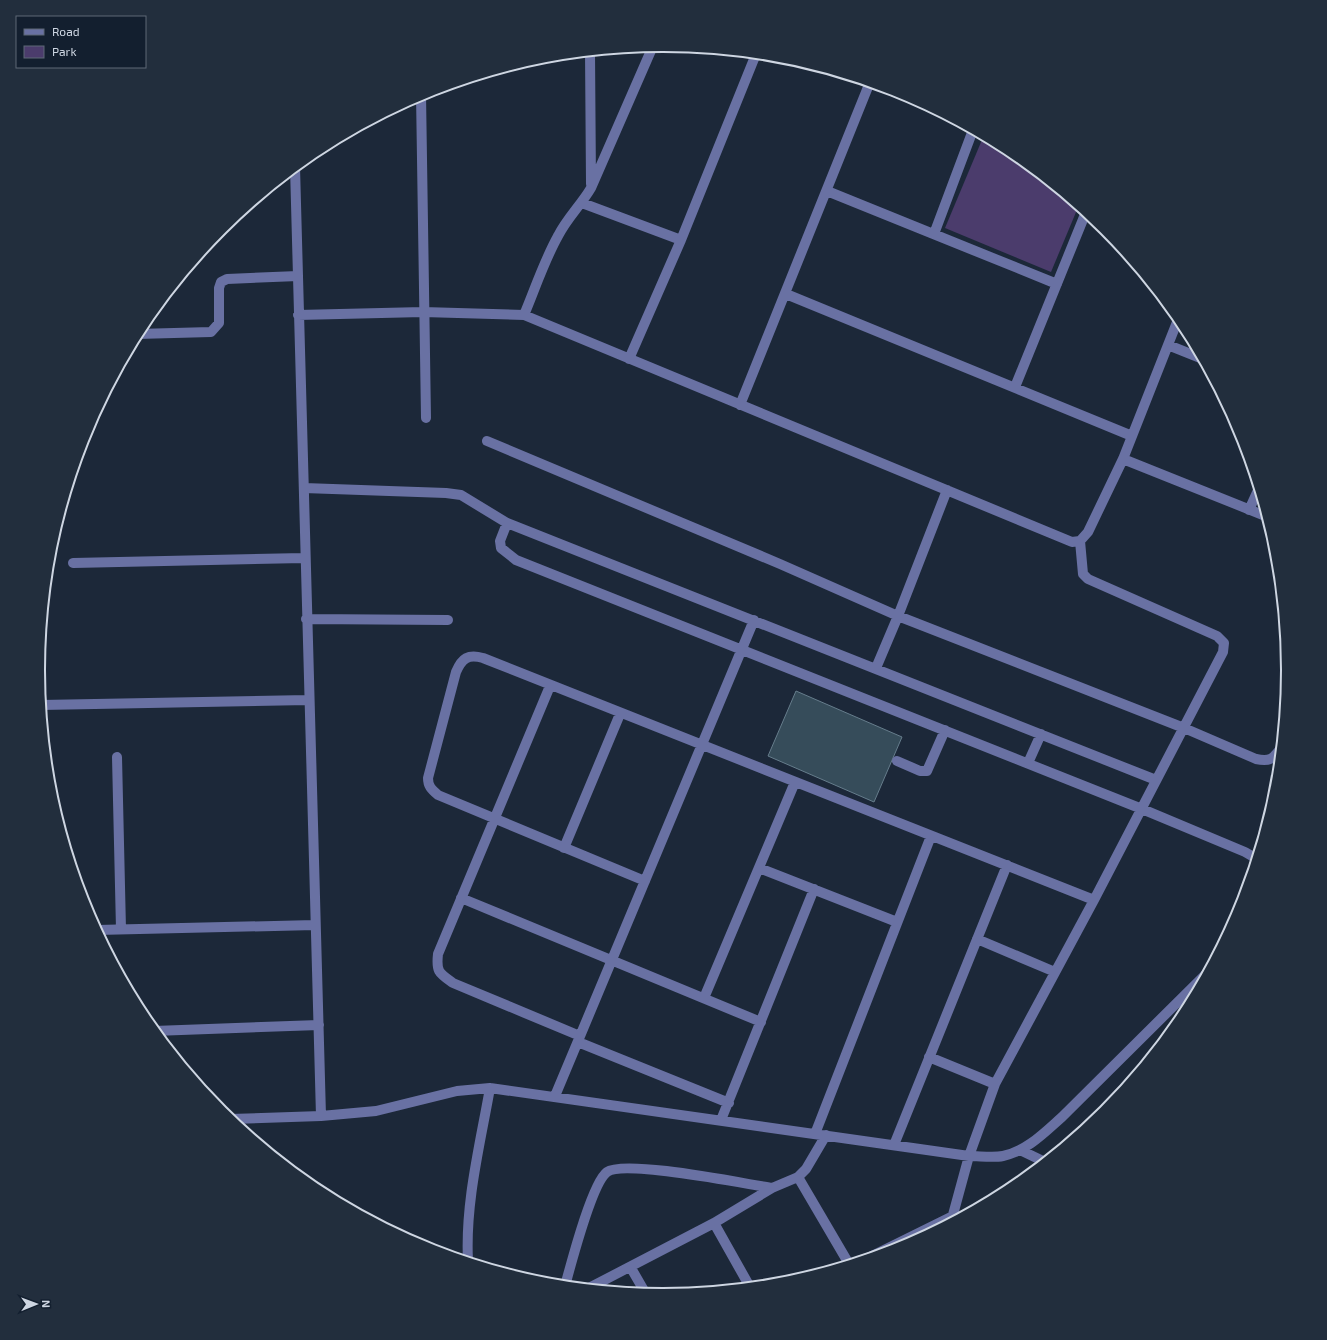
<svg xmlns="http://www.w3.org/2000/svg" width="1327" height="1340" viewBox="0 0 1327 1340" font-family="'Exo 2',sans-serif">
	<style>
		.green { fill: #4b3c6c }
		.building { fill: #364c5a; stroke: #667d8c }
		.lines { fill: none; stroke-linecap: round; stroke-linejoin: round }
		.minor { stroke: #6971a3; stroke-width: 10 }
		.rim { fill: none; stroke: #ced6e2; stroke-width: 2 }
	</style>
	<rect width="100%" height="100%" fill="#1c2839"/>
	<path class="green" d="M984,135L1011,150L1079,205L1051,272L945,228Z"/>
	<path class="building" d="M796,691L902,737L874,802L768,756Z"/>
	<g class="lines">
		<path class="minor" d="M590,52L591,184
			M421,94L426,418
			M295,167L321,1116
			M827,191L1057,284
			M582,203L681,240
			M934,234L973,130
			M786,294L1132,436
			M298,315L423,312L524,315L1072,542L1080,541L1088,532L1123,459L1179,317
			M524,315C535,289 544,261 558,236C567,218 581,205 591,188L653,46
			M137,334L211,332L219,323V288L221,282L227,279L298,276
			M1168,345L1203,359
			M629,359L681,240L756,54
			M1015,387L1086,212
			M740,405L870,82
			M487,441L780,564L898,616L1184,728L1256,759C1270,762 1273,759 1281,748
			M1123,459L1268,517
			M304,488L446,493L461,495L507,523L1156,780
			M1249,510L1259,488
			M507,523L500,541L501,548L516,560L1142,809L1245,852L1257,859
			M73,563L304,558
			M306,619L448,620
			M876,668L898,616L947,490
			M550,686L438,954C436,972 439,973 453,983L580,1036
			M41,705L308,700
			M117,757L121,929
			M897,761L920,771H927L945,730
			M1028,763L1041,734
			M564,848L620,714
			M759,868L897,922
			M645,881L438,795C431,789 428,786 428,778L456,672C462,658 468,654 483,658L1094,900
			M461,898L761,1022
			M97,930L315,925
			M977,939L1055,972
			M704,998L795,782
			M1182,998L1191,1003
			M154,1031L319,1025
			M578,1042L729,1103
			M929,1057L995,1084
			M555,1096L754,620
			M230,1119L321,1116L376,1111L457,1091L490,1088L969,1156C980,1156 993,1158 1003,1156C1027,1151 1045,1132 1062,1117L1207,973
			M721,1120L814,889
			M815,1134L931,836
			M894,1145L1007,865
			M1020,1150L1045,1162
			M798,1177L849,1264
			M951,1222L969,1156L995,1084L1094,900L1223,652L1224,643L1217,636L1088,579L1083,574L1080,541
			M714,1223L750,1287
			M868,1258L953,1216
			M468,1261C465,1203 480,1145 490,1088
			M631,1268L646,1294
			M565,1286C571,1264 592,1183 607,1172C624,1159 745,1184 772,1188
			M589,1288L714,1223L772,1188L798,1177L806,1169L826,1135"/>
	</g>
	<path d="M0 0H1327V1340H0ZM45 670a618 618 0 1 1 1236 0a618 618 0 1 1-1236 0Z" fill="#222e3d" fill-rule="evenodd"/>
	<path class="rim" d="M45 670a618 618 0 1 1 1236 0a618 618 0 1 1-1236 0Z"/>
	<rect x="16" y="16" width="130" height="52" fill="#131f2f" stroke="#5e6877"/>
	<rect x="24" y="29" width="20" height="6" fill="#6971a3" stroke="#5e6877"/>
	<text x="52" y="36" font-size="12" fill="#ced6e2">Road</text>
	<rect x="24" y="46" width="20" height="12" fill="#4b3c6c" stroke="#5e6877"/>
	<text x="52" y="56" font-size="12" fill="#ced6e2">Park</text>
	<g transform="translate(36 1304) rotate(89)" stroke="#131f2f" stroke-width="3" paint-order="stroke">
	<path d="M0-3L7 15L0 10L-7 15Z" fill="#ced6e2"/>
	<text y="-6" font-size="11" font-weight="bold" text-anchor="middle" fill="#ced6e2">N</text>
	</g>
</svg>
